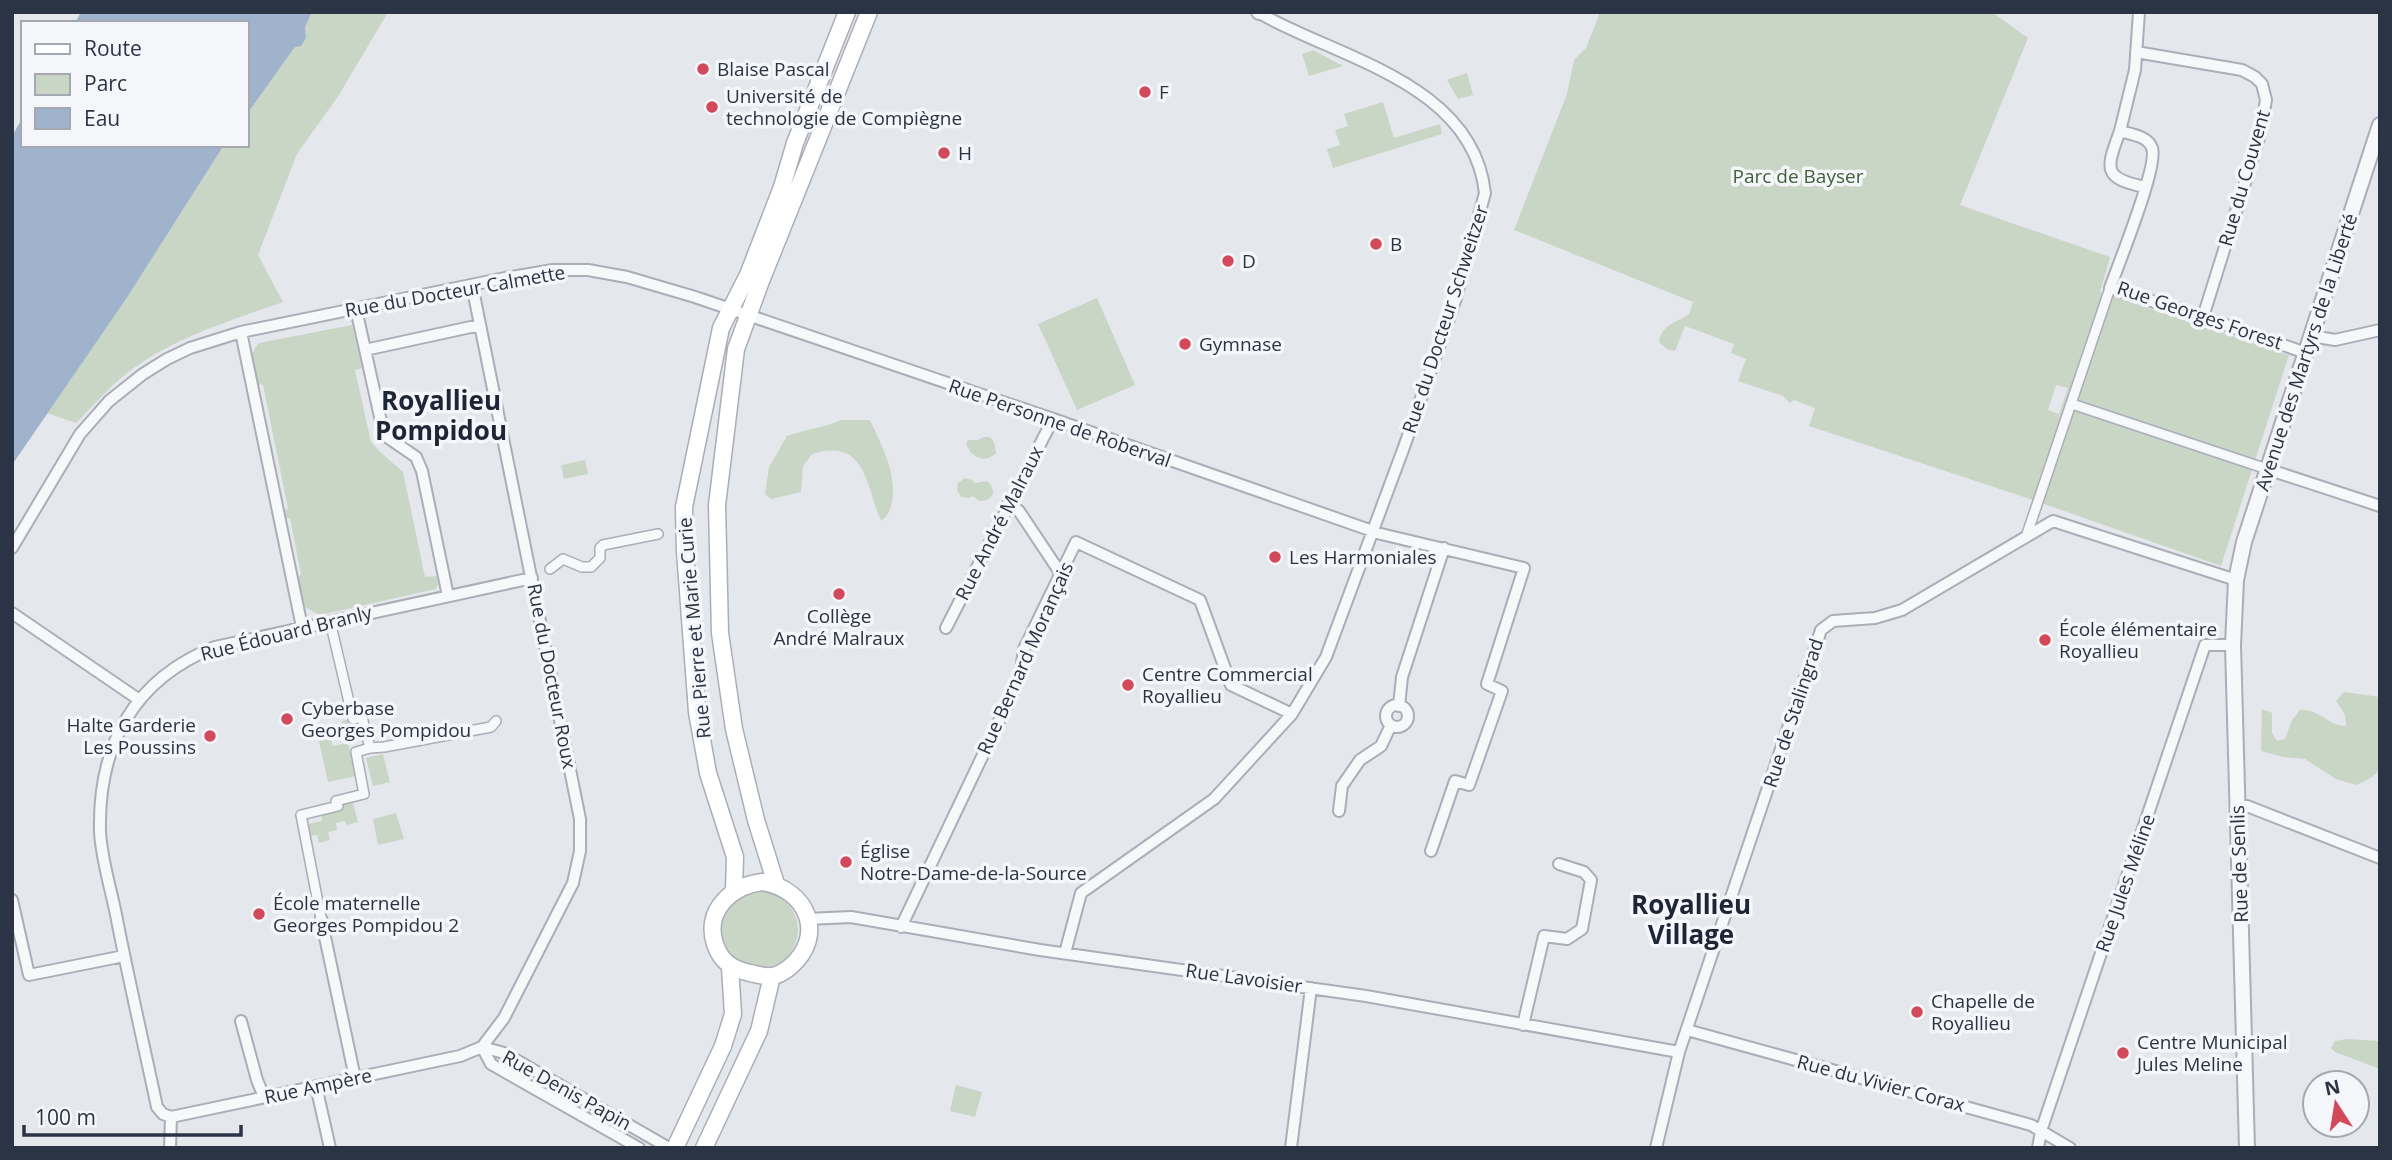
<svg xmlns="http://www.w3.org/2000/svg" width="2392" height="1160" viewBox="0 0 2392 1160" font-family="'Open Sans',sans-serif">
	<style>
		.green { fill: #c9d6c5; fill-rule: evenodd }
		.water { fill: #9fb4cc }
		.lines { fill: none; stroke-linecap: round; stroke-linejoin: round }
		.pedestrian-casing { stroke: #a9aeb7; stroke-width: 12 }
		.minor-casing { stroke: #a9aeb7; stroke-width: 14 }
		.tertiary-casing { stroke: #a9aeb7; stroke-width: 18 }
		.secondary-casing { stroke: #a9aeb7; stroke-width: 19 }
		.pedestrian { stroke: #f7f8fa; stroke-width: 9 }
		.minor { stroke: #f7f8fa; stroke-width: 10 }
		.tertiary { stroke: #f7f8fa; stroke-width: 14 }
		.secondary { stroke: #fff; stroke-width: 16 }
		.poi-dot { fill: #d1495b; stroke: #f4f6f9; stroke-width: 2.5 }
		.labels { text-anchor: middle; stroke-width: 7; stroke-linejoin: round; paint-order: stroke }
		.poi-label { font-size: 19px; fill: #2b3445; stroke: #f4f6f9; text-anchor: start }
		.park-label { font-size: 19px; fill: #3f6138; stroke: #f4f6f9 }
		.street-label { font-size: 19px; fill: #2b3445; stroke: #f4f6f9 }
		.district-label { font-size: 26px; font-weight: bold; fill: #1d2536; stroke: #f4f6f9 }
	</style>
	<rect width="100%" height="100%" fill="#e4e7ec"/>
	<path class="green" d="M312,12H388L339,95L297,154L258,255L283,302C230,321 171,338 126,374C108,388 92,407 76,423L47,413L128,296L224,145H247V114L295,47L306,38L305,27Z
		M1600,12H1992L2028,38L1960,205L2110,257L2100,292L2289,355L2221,566L2030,499L1809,426L1815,408L1794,400L1790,403L1783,396L1738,381L1746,359L1731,353L1734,344L1685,326L1675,351L1667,349L1659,342C1661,325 1676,323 1689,314L1693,302L1514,230L1567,94L1574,60L1586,48ZM2056,385L2068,388L2059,414L2048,410Z
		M1313,50L1343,66L1309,76L1302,54Z
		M1467,73L1473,95L1458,99L1447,80Z
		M1383,102L1394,138L1440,124L1442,134L1333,168L1327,149L1340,145L1335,130L1348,126L1344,114Z
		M1097,298L1135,385L1077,410L1038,324Z
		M352,325L362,368L355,370L371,442L379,451L403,472L425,577L437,576L438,585L436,589L320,615L305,607L297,578L301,574L290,518H285L284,512L288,508L263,385L257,384C254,369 247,355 259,343Z
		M841,420H870C882,447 897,472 892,502C890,510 888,516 881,521C866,486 866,437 812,454L803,466L801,492L771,499L765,494L769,467L787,436C806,429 823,428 841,420Z
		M984,437H990L994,442L996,453C984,465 971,456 966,444L968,440H978Z
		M585,460L588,474L564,479L561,465Z
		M965,478L972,480L975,483L987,481C998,490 993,502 979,501L973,496L969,498L961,497L957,490L958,483Z
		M2344,692L2380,697V767C2375,778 2366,780 2356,785L2336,779L2305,759L2283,757L2261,751L2262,709L2272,713V733L2277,741L2285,739L2292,720L2300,710C2318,708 2328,726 2346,726L2345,715L2336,701Z
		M347,720L349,726L358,724L361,738L352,740L350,733L330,738L333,746L348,743L356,776L328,782L317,732L342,726V721Z
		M383,754L390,782L373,786L366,758Z
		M353,803L358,822L346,825L345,821L336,823L337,830L328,832L330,840L319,843L317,835L310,836L308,824L322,821L321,815L342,810L341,805Z
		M396,813L404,839L378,845L373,819Z
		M720 930a39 39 0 1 1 78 0a39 39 0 1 1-78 0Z
		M2347,1039L2380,1041V1069L2335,1052L2331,1048L2335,1041Z
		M956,1085L982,1092L975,1117L950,1111Z"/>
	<path class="water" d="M81,12H312L305,27L306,38L301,46L295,47L247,114V23H75Z
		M23,117V145H224L128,296L12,465V136Z"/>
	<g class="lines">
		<defs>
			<path id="pedestrian" d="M2072,404L2267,469
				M2026,537L2110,288
				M550,569L563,559L582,567H591L600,558V548L603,545L658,534
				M370,748L384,747L491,727L496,721
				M321,918L301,815L338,806L336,801L364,794L356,752L370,748L362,717L353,719L330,621"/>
			<path id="minor" d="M2139,12L2135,70L2120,131C2130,134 2148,136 2152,148C2159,165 2118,265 2110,288L2203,317L2306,353
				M2136,52L2242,70L2255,77L2262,84L2266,100L2260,135L2203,317
				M2120,131C2106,169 2102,178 2145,187
				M472,285L580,819V851L573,883L504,1018L482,1047L460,1056L171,1117L163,1114L157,1107C144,1046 130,985 118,925C113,895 101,860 100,831C98,745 134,679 215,647L532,578
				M356,309L384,435L416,457L422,471L448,596
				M241,332L302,627
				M2312,336L2335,340L2380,330
				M365,350L480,325
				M2267,469L2380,506
				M1008,504L1019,511L1061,574
				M12,548L80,434L109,401L143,374L167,359L190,348L241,332L505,278L553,270H588L627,277L695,297L1053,419L1381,534L1524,568L1487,684L1502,691L1469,785L1455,781L1431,851
				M12,613L138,699
				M946,628L1053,419
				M1386 716a11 11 0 1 1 22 0a11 11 0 1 1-22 0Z
				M1399,706L1402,677L1444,548
				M2237,806H2247L2380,858
				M1339,811L1342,786L1360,760L1381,746L1391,725
				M12,900L29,975L124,956
				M321,918L355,1078
				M807,919L851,917L1040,950L1366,996L1679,1052
				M901,927L1020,677L1024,649L1076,542L1200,600L1231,685L1292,714
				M1065,953L1081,893L1214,799L1292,714L1326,657L1404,447L1456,298L1485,193C1473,84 1341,59 1261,14
				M241,1021L257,1080L264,1097
				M1523,1025L1544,936L1567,939L1582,929L1591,880L1584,872L1559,864
				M1687,1030L2031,1125L2070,1148
				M482,1047L504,1053L669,1148
				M482,1047L491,1064L639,1148
				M316,1086L330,1148
				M170,1148L171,1117
				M1291,1148L1311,988
				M1656,1148L1679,1052L1821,630L1833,621L1875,618L1902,610L2053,521L2236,580
				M2038,1148L2041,1131L2205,645H2233"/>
			<path id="tertiary" d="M1259,12H1262
				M2247,1148L2233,645L2236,580L2244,542L2380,125"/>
			<path id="secondary" d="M762,882C807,889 827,935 790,967C785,971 777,976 771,976C764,977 756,974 750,973C732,969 721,962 715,944C704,911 731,886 762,882Z
				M776,884L756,820L734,729L720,633L717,505L736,349L761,281L869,12
				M734,890L735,857L708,773L697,712L685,551L684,507L721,328L748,275L782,187L795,143L847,12
				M675,1148L723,1046L733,1014L730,967
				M704,1148L759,1031L772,976"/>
		</defs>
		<use href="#pedestrian" class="pedestrian-casing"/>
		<use href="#minor" class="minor-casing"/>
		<use href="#tertiary" class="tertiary-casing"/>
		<use href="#secondary" class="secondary-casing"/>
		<use href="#pedestrian" class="pedestrian"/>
		<use href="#minor" class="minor"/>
		<use href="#tertiary" class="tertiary"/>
		<use href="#secondary" class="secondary"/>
	</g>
	<g class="poi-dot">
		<circle cx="703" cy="69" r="7"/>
		<circle cx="1145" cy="92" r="7"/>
		<circle cx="712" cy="107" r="7"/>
		<circle cx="944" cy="153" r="7"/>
		<circle cx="1376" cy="244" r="7"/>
		<circle cx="1228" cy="261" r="7"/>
		<circle cx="1185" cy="344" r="7"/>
		<circle cx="1275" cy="557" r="7"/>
		<circle cx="839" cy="594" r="7"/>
		<circle cx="2045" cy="640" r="7"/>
		<circle cx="1128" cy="685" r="7"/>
		<circle cx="287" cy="719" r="7"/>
		<circle cx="210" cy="736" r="7"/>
		<circle cx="846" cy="862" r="7"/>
		<circle cx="259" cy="914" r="7"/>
		<circle cx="1917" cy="1012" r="7"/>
		<circle cx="2123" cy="1053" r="7"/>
	</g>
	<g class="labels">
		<g class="poi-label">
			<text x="717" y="76">Blaise Pascal</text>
			<text x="1159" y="99">F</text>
			<text x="726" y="103">Université de<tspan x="726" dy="22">technologie de Compiègne</tspan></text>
			<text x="958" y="160">H</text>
			<text x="1390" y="251">B</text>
			<text x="1242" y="268">D</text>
			<text x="1199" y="351">Gymnase</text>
			<text x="1289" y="564">Les Harmoniales</text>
			<text x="839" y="623" text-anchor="middle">Collège<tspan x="839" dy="22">André Malraux</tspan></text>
			<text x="2059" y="636">École élémentaire<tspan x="2059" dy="22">Royallieu</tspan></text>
			<text x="1142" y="681">Centre Commercial<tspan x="1142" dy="22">Royallieu</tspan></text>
			<text x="301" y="715">Cyberbase<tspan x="301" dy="22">Georges Pompidou</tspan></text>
			<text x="196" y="732" text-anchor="end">Halte Garderie<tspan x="196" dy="22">Les Poussins</tspan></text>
			<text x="860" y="858">Église<tspan x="860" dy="22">Notre-Dame-de-la-Source</tspan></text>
			<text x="273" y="910">École maternelle<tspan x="273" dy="22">Georges Pompidou 2</tspan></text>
			<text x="1931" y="1008">Chapelle de<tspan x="1931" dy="22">Royallieu</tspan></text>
			<text x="2137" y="1049">Centre Municipal<tspan x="2137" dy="22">Jules Meline</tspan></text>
		</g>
		<g class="park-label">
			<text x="1798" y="183">Parc de Bayser</text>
		</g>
		<g class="street-label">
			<text transform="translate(2244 178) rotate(-74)" y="7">Rue du Couvent</text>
			<text transform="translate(455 291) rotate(-10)" y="7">Rue du Docteur Calmette</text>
			<text transform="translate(2200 315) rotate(19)" y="7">Rue Georges Forest</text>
			<text transform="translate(1445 319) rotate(-72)" y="7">Rue du Docteur Schweitzer</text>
			<text transform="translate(2306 352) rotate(-72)" y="7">Avenue des Martyrs de la Liberté</text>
			<text transform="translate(1060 423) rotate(19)" y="7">Rue Personne de Roberval</text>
			<text transform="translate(999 523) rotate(-63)" y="7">Rue André Malraux</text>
			<text transform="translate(694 628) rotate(-95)" y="7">Rue Pierre et Marie Curie</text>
			<text transform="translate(286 633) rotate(-14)" y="7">Rue Édouard Branly</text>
			<text transform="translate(1025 658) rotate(-66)" y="7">Rue Bernard Morançais</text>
			<text transform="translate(552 676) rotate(79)" y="7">Rue du Docteur Roux</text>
			<text transform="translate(1793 713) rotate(-72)" y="7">Rue de Stalingrad</text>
			<text transform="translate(2239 864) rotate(-92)" y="7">Rue de Senlis</text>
			<text transform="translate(2125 883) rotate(-71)" y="7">Rue Jules Méline</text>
			<text transform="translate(1244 978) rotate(8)" y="7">Rue Lavoisier</text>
			<text transform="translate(1881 1083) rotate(15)" y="7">Rue du Vivier Corax</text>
			<text transform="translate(318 1086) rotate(-12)" y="7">Rue Ampère</text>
			<text transform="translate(567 1090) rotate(29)" y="7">Rue Denis Papin</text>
		</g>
		<g class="district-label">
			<text x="441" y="410">Royallieu<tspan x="441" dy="30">Pompidou</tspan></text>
			<text x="1691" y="914">Royallieu<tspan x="1691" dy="30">Village</tspan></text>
		</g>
	</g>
	<rect width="2392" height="1160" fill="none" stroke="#2b3445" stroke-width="28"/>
	<rect x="21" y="21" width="228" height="126" fill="#f4f6f9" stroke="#a4a8b1" stroke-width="2"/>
	<rect x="35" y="44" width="35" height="10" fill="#ffffff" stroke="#a4a8b1" stroke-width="2"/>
	<text x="84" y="56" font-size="21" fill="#2b3445">Route</text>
	<rect x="35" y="74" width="35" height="21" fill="#c9d6c5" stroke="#a4a8b1" stroke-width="2"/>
	<text x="84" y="91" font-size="21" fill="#2b3445">Parc</text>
	<rect x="35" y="108" width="35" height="21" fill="#9fb4cc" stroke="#a4a8b1" stroke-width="2"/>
	<text x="84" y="126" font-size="21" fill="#2b3445">Eau</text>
	<g transform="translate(2336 1104) rotate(348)"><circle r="33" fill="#f4f6f9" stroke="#a4a8b1" stroke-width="2"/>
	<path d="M0-5L12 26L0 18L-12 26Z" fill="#d1495b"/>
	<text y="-10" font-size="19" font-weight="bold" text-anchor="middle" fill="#2b3445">N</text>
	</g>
	<path d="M24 1125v10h217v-10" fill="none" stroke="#2b3445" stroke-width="3.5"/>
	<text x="35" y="1125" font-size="21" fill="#2b3445" stroke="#f4f6f9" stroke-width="5" paint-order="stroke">100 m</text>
</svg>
